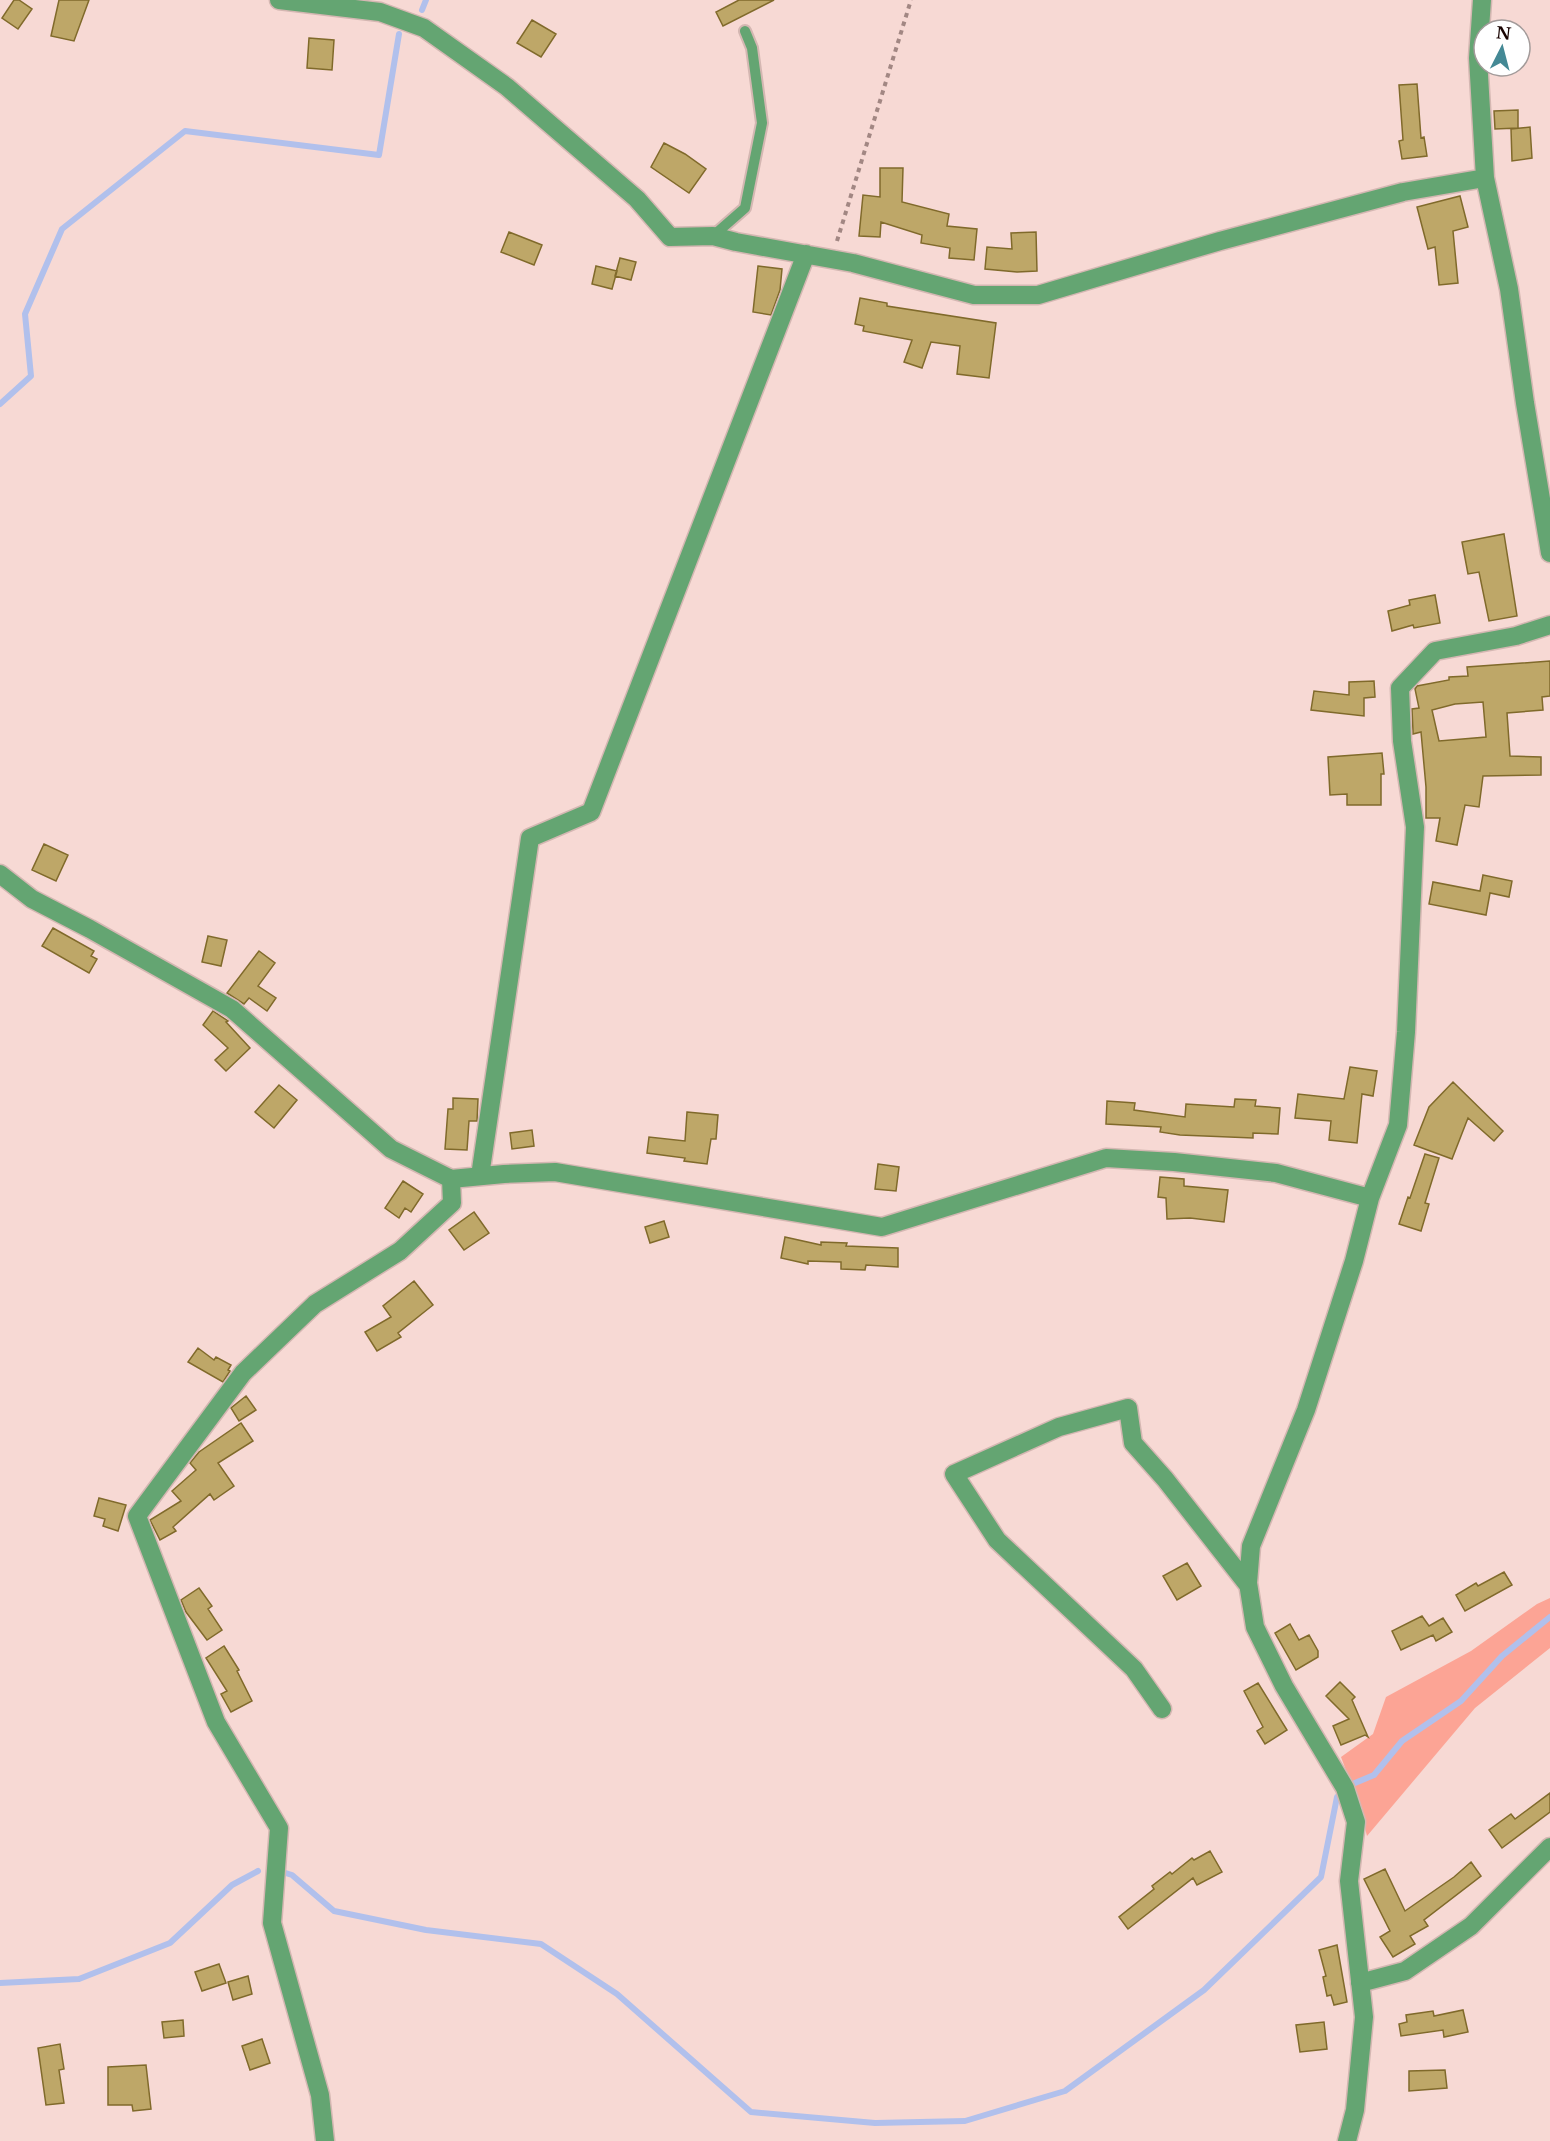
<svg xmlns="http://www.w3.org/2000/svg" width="1550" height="2141" viewBox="0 0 1550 2141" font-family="'Libre Baskerville',serif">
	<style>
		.green { fill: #fca495 }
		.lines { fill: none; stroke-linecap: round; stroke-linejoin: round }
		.stream { stroke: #b1c0ec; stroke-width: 6 }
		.building { fill: #bea768; stroke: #806a2b; stroke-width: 1.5; fill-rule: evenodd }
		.lane-casing { stroke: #d4b7b2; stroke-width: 14 }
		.street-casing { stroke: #d4b7b2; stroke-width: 21 }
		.path { stroke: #a28783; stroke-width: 4; stroke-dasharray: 4.5 4.5; stroke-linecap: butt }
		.lane { stroke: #64a572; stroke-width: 10 }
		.street { stroke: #64a572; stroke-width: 18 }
	</style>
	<rect width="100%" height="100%" fill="#f7d9d4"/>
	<path class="green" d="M1550,1598V1648L1475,1708L1367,1836L1359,1805L1341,1757L1373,1734L1386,1697L1471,1651L1537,1604Z"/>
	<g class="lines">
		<path class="stream" d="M422,10L426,0
			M0,404L31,376L25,314L62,229L185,131L379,155L399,34
			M1355,1783L1374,1775L1402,1741L1461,1701L1502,1656L1550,1617
			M279,1871L292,1875L334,1911L426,1930L541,1944L617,1994L751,2112L875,2123L965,2121L1065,2091L1204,1990L1321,1877L1337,1797
			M0,1983L79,1979L170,1943L232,1885L258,1871"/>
	</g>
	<path class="building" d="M14,0H19L32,9L18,29L2,18Z
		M59,0H89L74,41L51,36Z
		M739,0H774L723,26L716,12Z
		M532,20L556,34L541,57L517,43Z
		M309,38L334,40L332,70L307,68Z
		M1417,84L1421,138L1424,137L1427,156L1402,159L1399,141L1403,140L1399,85Z
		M1518,110V128L1495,129L1494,111Z
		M1530,127L1532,158L1512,161L1511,129Z
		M664,143L685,154L706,169L689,193L651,167Z
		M880,168H903L902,202L949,214L947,226L977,229L974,260L949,258L950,248L921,243L922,235L881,222L880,237L859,236L863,195L880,197Z
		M1460,196L1468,227L1453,231L1458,283L1439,285L1435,247L1428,249L1417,207Z
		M509,232L542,245L534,265L501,252Z
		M1036,232L1037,271L1017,272L985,269L987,247L1012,249L1011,233Z
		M620,258L636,262L631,280L615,276Z
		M596,266L617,271L612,289L592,284Z
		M758,266L782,269L780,290L771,315L753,312Z
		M860,298L887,303V306L996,323L989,378L957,374L960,346L931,342L922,368L904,362L912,340L863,331L864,326L855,324Z
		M1504,534L1517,616L1489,621L1479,572L1468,574L1462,542Z
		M1435,595L1440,623L1414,628L1413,625L1392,631L1388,611L1410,605L1409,600Z
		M1550,661V696L1542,697L1543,710L1507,713L1510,756L1541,757V775L1483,776L1479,807L1465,805L1457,845L1436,841L1440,818H1426V787L1421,732L1413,734V731L1412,709L1419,708L1415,689L1417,686L1449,680V677L1468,676L1467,667ZM1483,702L1486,737L1439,741L1432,710L1455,704Z
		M1374,681L1375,697L1364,698V716L1311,710L1314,691L1349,695V682Z
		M1382,753L1384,774H1381V805H1347V794L1330,795L1328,757Z
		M44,844L68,855L56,881L32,870Z
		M1483,875L1512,881L1509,897L1490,893L1486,915L1429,904L1433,882L1480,891Z
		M53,928L94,951L91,956L97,959L89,973L42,946Z
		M208,936L227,940L221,966L202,962Z
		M259,951L275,963L258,986L276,998L267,1011L249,998L244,1004L227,993Z
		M213,1011L228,1021L226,1022L250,1048L226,1071L215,1060L228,1048L203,1025Z
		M1350,1067L1377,1071L1373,1096L1362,1094L1357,1143L1329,1140L1331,1121L1295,1118L1298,1094L1344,1099Z
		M1453,1082L1503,1131L1494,1141L1468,1118L1452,1159L1414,1145L1429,1107Z
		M279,1085L297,1100L274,1128L255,1112Z
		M453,1098L478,1099L477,1121H469L467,1150L445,1149L448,1109H453Z
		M1235,1099L1256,1100L1255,1106L1280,1108L1278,1134L1253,1133V1138L1180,1135L1160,1132L1161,1127L1106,1124L1107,1101L1135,1103L1134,1110L1185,1117L1186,1104L1234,1107Z
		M687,1112L718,1115L716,1139H711L707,1164L684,1161L685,1158L647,1153L649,1137L685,1141Z
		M532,1130L534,1146L512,1149L510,1133Z
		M1425,1154L1439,1158L1425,1203L1429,1204L1421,1231L1399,1224L1408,1197L1410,1198Z
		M878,1164L899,1167L896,1191L875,1189Z
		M1160,1177L1184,1179V1186L1228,1190L1224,1222L1190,1218L1167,1219L1166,1198L1158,1197Z
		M403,1181L423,1194L411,1212L405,1208L399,1218L385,1208Z
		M474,1212L489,1233L464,1250L449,1230Z
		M664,1221L669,1237L650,1243L645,1227Z
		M785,1237L821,1245V1242L847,1243L846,1246L898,1248V1267L866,1265L865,1270L841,1269V1262L808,1261V1264L781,1258Z
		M414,1281L433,1305L398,1333L401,1337L377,1351L365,1332L391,1317L383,1306Z
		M198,1348L214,1360L216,1357L231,1365L228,1370L230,1371L223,1382L188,1362Z
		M246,1396L256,1410L239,1421L231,1408Z
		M241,1423L253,1441L218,1463L234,1486L214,1500L210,1494L173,1527L176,1531L160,1540L150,1520L181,1501L172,1491L196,1470L190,1463L199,1452Z
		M99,1498L126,1505L118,1531L103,1526L105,1519L94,1516Z
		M1187,1563L1201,1586L1177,1600L1163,1576Z
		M1504,1572L1512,1585L1465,1611L1456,1595L1476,1583L1478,1586Z
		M199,1588L212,1606L208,1609L222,1630L207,1640L186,1612L181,1600Z
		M1422,1616L1429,1626L1443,1618L1452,1632L1436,1641L1433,1635L1401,1650L1392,1631Z
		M1290,1624L1299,1640L1309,1635L1318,1651V1657L1296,1670L1275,1633Z
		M224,1646L239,1670L237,1671L252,1701L231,1712L221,1694L227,1691L206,1658Z
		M1340,1682L1355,1697L1352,1700L1368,1737L1365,1735L1341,1745L1333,1726L1349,1719L1326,1696Z
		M1258,1683L1287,1730L1265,1744L1257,1731L1263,1727L1244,1691Z
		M1550,1793V1812L1502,1848L1489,1830L1511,1814L1515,1819Z
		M1210,1851L1222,1872L1197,1885L1193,1878L1128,1929L1119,1917L1154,1889L1152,1886L1170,1872L1172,1874L1192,1858L1194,1860Z
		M1471,1862L1481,1876L1424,1920L1428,1926L1410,1936L1415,1944L1393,1957L1380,1937L1390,1931L1364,1879L1385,1869L1405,1911L1454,1877Z
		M1337,1945L1347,2002L1334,2005L1331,1995L1327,1996L1323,1977L1326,1976L1319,1950Z
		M219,1964L226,1983L202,1991L195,1972Z
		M248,1976L252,1994L233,2000L228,1982Z
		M1463,2010L1468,2032L1444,2037L1443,2030L1401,2036L1399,2024L1407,2022L1406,2015L1433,2011L1434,2016Z
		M183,2020L184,2036L164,2038L162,2022Z
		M1324,2022L1327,2049L1300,2052L1296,2025Z
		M262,2039L270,2063L250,2070L242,2046Z
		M60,2044L64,2069L59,2070L64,2103L46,2105L38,2048Z
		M146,2065L151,2109L133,2111L132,2105H108V2067Z
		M1445,2070L1447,2088L1409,2091V2071Z"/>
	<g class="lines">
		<defs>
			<path id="lane" d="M713,236L745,208L762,123L752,48L745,31"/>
			<path id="street" d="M279,0L380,12L424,28L507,87L637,199L670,237L713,236L736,242L853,263L974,295H1038L1220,241L1403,192L1485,178L1478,58L1482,0
				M1485,178L1509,289L1525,403L1550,553
				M0,874L32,899L90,929L232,1009L391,1149L451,1179L504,1174L555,1172L882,1227L1106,1158L1174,1162L1276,1173L1370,1198L1398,1125L1406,1032L1415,827L1402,741L1400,688L1435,651L1516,636L1550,625
				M480,1176L530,838L591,812L806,254
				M1162,1709L1134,1669L997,1540L954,1474L1059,1427L1128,1408L1133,1443L1165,1479L1248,1585
				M1360,1983L1405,1971L1471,1926L1550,1847
				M325,2141L320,2095L272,1923L279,1828L216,1722L137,1516L243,1373L315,1304L400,1251L452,1203L451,1179
				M1347,2141L1355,2110L1364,2017L1349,1881L1356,1822L1345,1788L1284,1686L1255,1627L1248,1583L1251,1546L1306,1410L1354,1261L1370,1198"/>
		</defs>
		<use href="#lane" class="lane-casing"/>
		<use href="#street" class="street-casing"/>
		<path class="path" d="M837,241L911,0"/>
		<use href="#lane" class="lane"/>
		<use href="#street" class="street"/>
	</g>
	<g transform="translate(1502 48) rotate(6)"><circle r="28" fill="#ffffff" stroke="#a39b9a" stroke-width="1.5"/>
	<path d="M0-4.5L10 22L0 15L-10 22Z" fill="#448995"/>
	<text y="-9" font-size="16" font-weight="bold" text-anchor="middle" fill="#1a0402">N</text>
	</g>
</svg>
